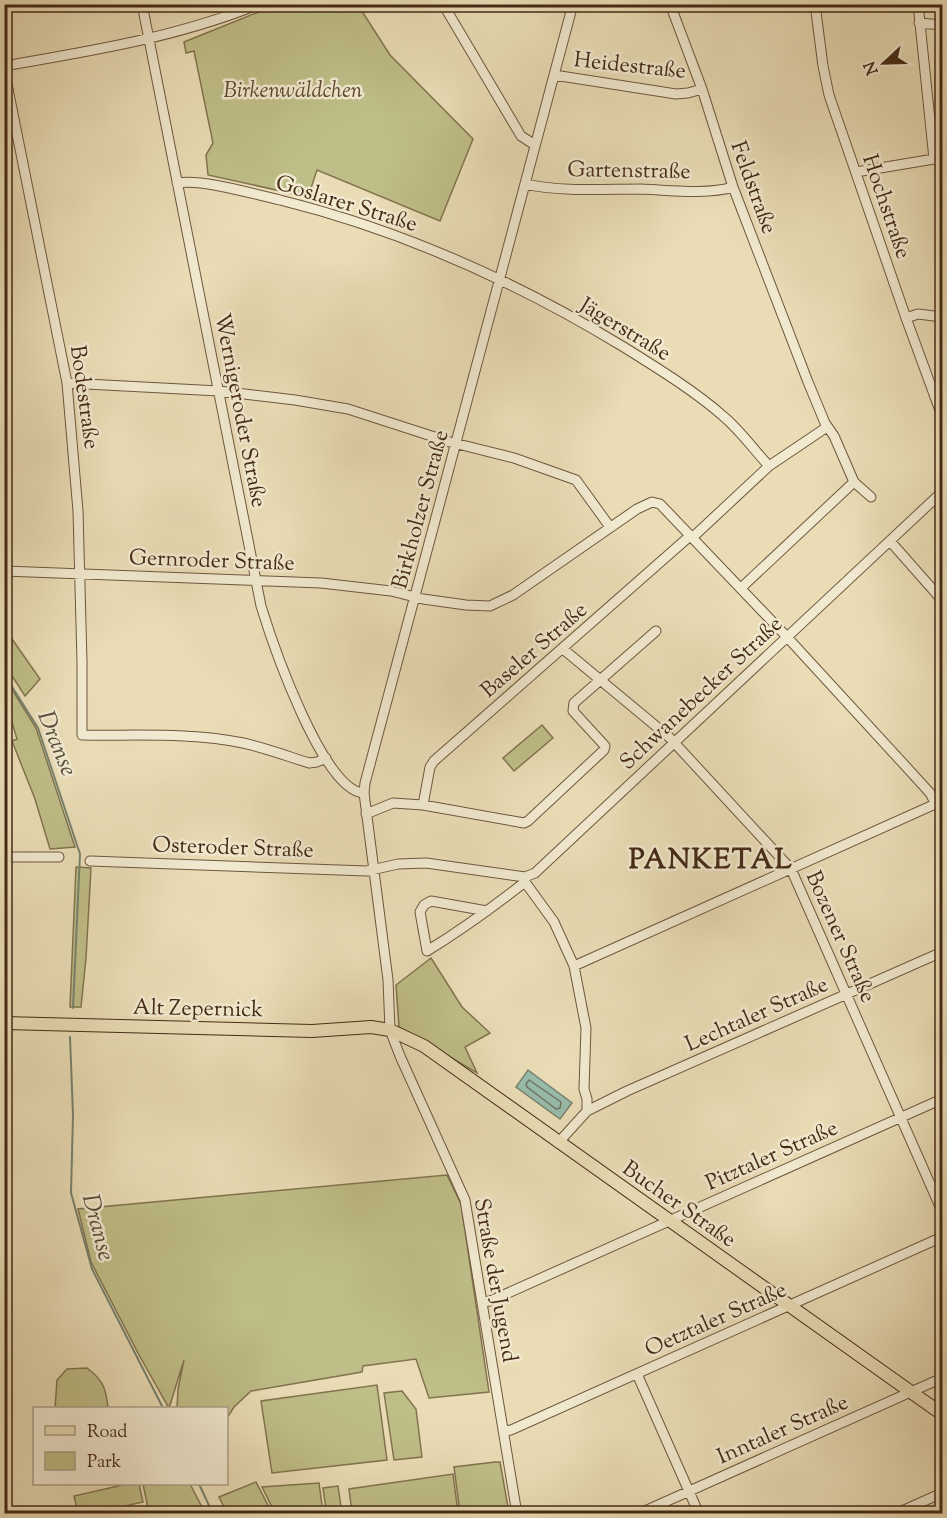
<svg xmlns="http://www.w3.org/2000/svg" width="947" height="1518" viewBox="0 0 947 1518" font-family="'Sorts Mill Goudy',serif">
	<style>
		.green { fill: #bfbe88; stroke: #82744f; stroke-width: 1.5 }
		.water { fill: #98bcab; stroke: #76826f; stroke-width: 1.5 }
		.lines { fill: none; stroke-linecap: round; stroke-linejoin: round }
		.shore { stroke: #6e7360; stroke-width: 1.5 }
		.stream { stroke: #76826f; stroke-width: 2 }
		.minor-casing { stroke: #6e573e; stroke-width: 11 }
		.major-casing { stroke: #442a16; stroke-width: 14 }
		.minor { stroke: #f1e9d0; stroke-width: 9 }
		.major { stroke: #eaddb6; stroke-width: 12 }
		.labels { text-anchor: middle; stroke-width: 5; stroke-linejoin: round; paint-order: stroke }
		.street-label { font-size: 22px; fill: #442a16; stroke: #f1e9d0 }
		.park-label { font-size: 22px; font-style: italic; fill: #5d482d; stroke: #f1e9d0 }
		.water-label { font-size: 24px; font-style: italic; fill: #594e3b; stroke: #f1e9d0 }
		.district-label { font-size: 28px; font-weight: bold; letter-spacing: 1.5px; fill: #442a16; stroke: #f1e9d0 }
	</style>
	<rect width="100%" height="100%" fill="#eaddb6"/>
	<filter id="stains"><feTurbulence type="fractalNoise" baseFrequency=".00333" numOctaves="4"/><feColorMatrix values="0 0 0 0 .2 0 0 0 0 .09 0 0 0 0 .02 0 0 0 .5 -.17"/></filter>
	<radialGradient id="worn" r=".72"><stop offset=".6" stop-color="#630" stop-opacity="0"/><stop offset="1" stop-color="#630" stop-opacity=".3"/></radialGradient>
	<path class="green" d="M276,5H358L390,55L473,139L440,221L317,170L308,197L208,175L206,155L213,143L194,51L186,53L184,42Z
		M5,629L40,679L25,696L5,665Z
		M5,678L36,728L75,847L50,849L35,799L12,741L17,739L11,719L5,720Z
		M542,725L553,738L514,771L503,758Z
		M76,867L91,868L86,958L81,1007H70Z
		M431,958L462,1007L490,1033L465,1047L477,1073L399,1027L396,985Z
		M447,1175L461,1204L489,1392L429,1398L416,1359L363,1366L362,1372L251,1391L234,1407L227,1418L226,1408H177L178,1389L184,1360L169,1408L139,1355L91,1262L78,1209Z
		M87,1368C103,1380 106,1388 108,1408H55L57,1380L67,1369Z
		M377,1385L387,1460L272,1473L261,1401Z
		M402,1391L416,1409L422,1457L394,1460L384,1393Z
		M495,1462H500L509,1513H460L454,1467Z
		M453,1474L458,1513H352L349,1489Z
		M256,1482L272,1513H227L219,1497Z
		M319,1483L323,1513H275L262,1487Z
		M127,1484H139L143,1502L94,1513H78L74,1496Z
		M143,1484H190L205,1513H126L148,1508Z
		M338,1486L341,1507L326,1509L323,1488Z"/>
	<path class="water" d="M528,1070L572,1103L560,1119L516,1087Z"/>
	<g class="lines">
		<path class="shore" d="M529,1080L561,1102L560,1108L556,1109L527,1087L526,1084Z"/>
		<path class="stream" d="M4,674L38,728L80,854L73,1008
			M70,1037L73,1115L71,1193L92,1269L163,1408
			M199,1484L213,1514"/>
		<defs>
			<path id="minor" d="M142,4L261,606C272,642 323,792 364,793
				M443,4L521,136L535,145
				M670,4L702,89L733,187L808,382L825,423L834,436L854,482L871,497
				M815,4L823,66L829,95L906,318L942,416
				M918,4L934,159
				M919,23L942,25
				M4,66C91,51 178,37 259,4
				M4,69L67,383L78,511L82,662V735C134,736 192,732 243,743C265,748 287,756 309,763L317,762L326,758
				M554,75L676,94L688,93L702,89
				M856,172L934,159L942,160
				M177,183C204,179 253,194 280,200C401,230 515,281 622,346C654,366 695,391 723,416C740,430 754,450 769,466
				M525,184C560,192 604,189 641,189C667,190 708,195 733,187
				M906,318L918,314L942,317
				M67,383L219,391L295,400L348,409L450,442L514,458L576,480L610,527
				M693,537L769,466L827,427
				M890,541L942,600
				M4,571L321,583L391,591L423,599L466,605L490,606L513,595L637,509L652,502L660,504L787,637L910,771L930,793L936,804
				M741,588L854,482
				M563,649L669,737L791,869L942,1211
				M4,731H5
				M423,805L430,767L434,761L691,535
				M366,814L393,803L423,805L524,823L528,821L604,750L605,746L573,711L574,703L656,631
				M4,857H59
				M90,861L367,871L398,864L426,863L525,877
				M525,882L554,922L574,966L586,1028L584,1089L587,1099V1111L558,1143
				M487,911L431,901L424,905L420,912L427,951C461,930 493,907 525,882V877L535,873L942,492
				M574,966L942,801
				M587,1111L627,1091L942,952
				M483,1302L490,1301L942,1099
				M637,1374L699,1514
				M503,1431L511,1430L942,1237
				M517,1514L465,1200L400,1056L390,1030L388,980L364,793L365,783L573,4
				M638,1514L942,1378
				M895,1514L942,1493"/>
			<path id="major" d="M4,1023L312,1031L371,1027L390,1030L424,1046L942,1414"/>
		</defs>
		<use href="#minor" class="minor-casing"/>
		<use href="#major" class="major-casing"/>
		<use href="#minor" class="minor"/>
		<use href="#major" class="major"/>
	</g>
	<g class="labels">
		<g class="street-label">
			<text transform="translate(630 64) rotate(6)" y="8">Heidestraße</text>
			<text transform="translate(629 169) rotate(1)" y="8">Gartenstraße</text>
			<text transform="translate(755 187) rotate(70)" y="8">Feldstraße</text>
			<text transform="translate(347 202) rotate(17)" y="8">Goslarer Straße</text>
			<text transform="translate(888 206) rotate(71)" y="8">Hochstraße</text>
			<text transform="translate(626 328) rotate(31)" y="8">Jägerstraße</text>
			<text transform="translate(86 397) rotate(82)" y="8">Bodestraße</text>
			<text transform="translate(242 410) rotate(79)" y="8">Wernigeroder Straße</text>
			<text transform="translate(419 509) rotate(-75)" y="8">Birkholzer Straße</text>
			<text transform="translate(212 559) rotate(2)" y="8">Gernroder Straße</text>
			<text transform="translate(533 649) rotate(-41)" y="8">Baseler Straße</text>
			<text transform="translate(700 692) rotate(-43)" y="8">Schwanebecker Straße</text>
			<text transform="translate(233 846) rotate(2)" y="8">Osteroder Straße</text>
			<text transform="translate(842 936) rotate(66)" y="8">Bozener Straße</text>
			<text transform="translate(198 1007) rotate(1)" y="8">Alt Zepernick</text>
			<text transform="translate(756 1013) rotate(-24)" y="8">Lechtaler Straße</text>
			<text transform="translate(771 1154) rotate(-24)" y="8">Pitztaler Straße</text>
			<text transform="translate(680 1203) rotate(35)" y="8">Bucher Straße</text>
			<text transform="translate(497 1280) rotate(80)" y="8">Straße der Jugend</text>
			<text transform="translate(715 1318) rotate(-24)" y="8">Oetztaler Straße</text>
			<text transform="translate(782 1428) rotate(-24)" y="8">Inntaler Straße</text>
		</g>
		<g class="park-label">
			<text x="293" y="97">Birkenwäldchen</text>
		</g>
		<g class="water-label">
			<text transform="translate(58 743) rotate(68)" y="8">Dranse</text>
			<text transform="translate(99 1227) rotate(75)" y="8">Dranse</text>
		</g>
		<g class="district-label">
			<text x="711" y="868">PANKETAL</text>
		</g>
	</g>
	<rect width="947" height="1518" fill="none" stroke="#eaddb6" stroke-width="24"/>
	<rect x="6" y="6" width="935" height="1506" fill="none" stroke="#442a16" stroke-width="3"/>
	<rect x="12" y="12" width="923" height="1494" fill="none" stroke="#442a16" stroke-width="1.5"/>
	<rect x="33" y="1407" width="195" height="78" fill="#f1e9d0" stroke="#ac9d86" stroke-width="1.5"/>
	<rect x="45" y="1426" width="30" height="9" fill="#eaddb6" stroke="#ac9d86" stroke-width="1.5"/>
	<text x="87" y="1437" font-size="18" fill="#442a16">Road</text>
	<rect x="45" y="1452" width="30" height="18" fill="#bfbe88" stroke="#ac9d86" stroke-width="1.5"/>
	<text x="87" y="1467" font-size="18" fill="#442a16">Park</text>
	<g transform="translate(884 63) rotate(248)" stroke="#f1e9d0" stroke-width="4.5" paint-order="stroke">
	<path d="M0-4.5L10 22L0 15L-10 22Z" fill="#442a16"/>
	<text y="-9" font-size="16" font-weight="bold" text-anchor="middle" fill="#442a16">N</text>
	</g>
	<rect width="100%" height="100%" filter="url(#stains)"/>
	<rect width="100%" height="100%" fill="url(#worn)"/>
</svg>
